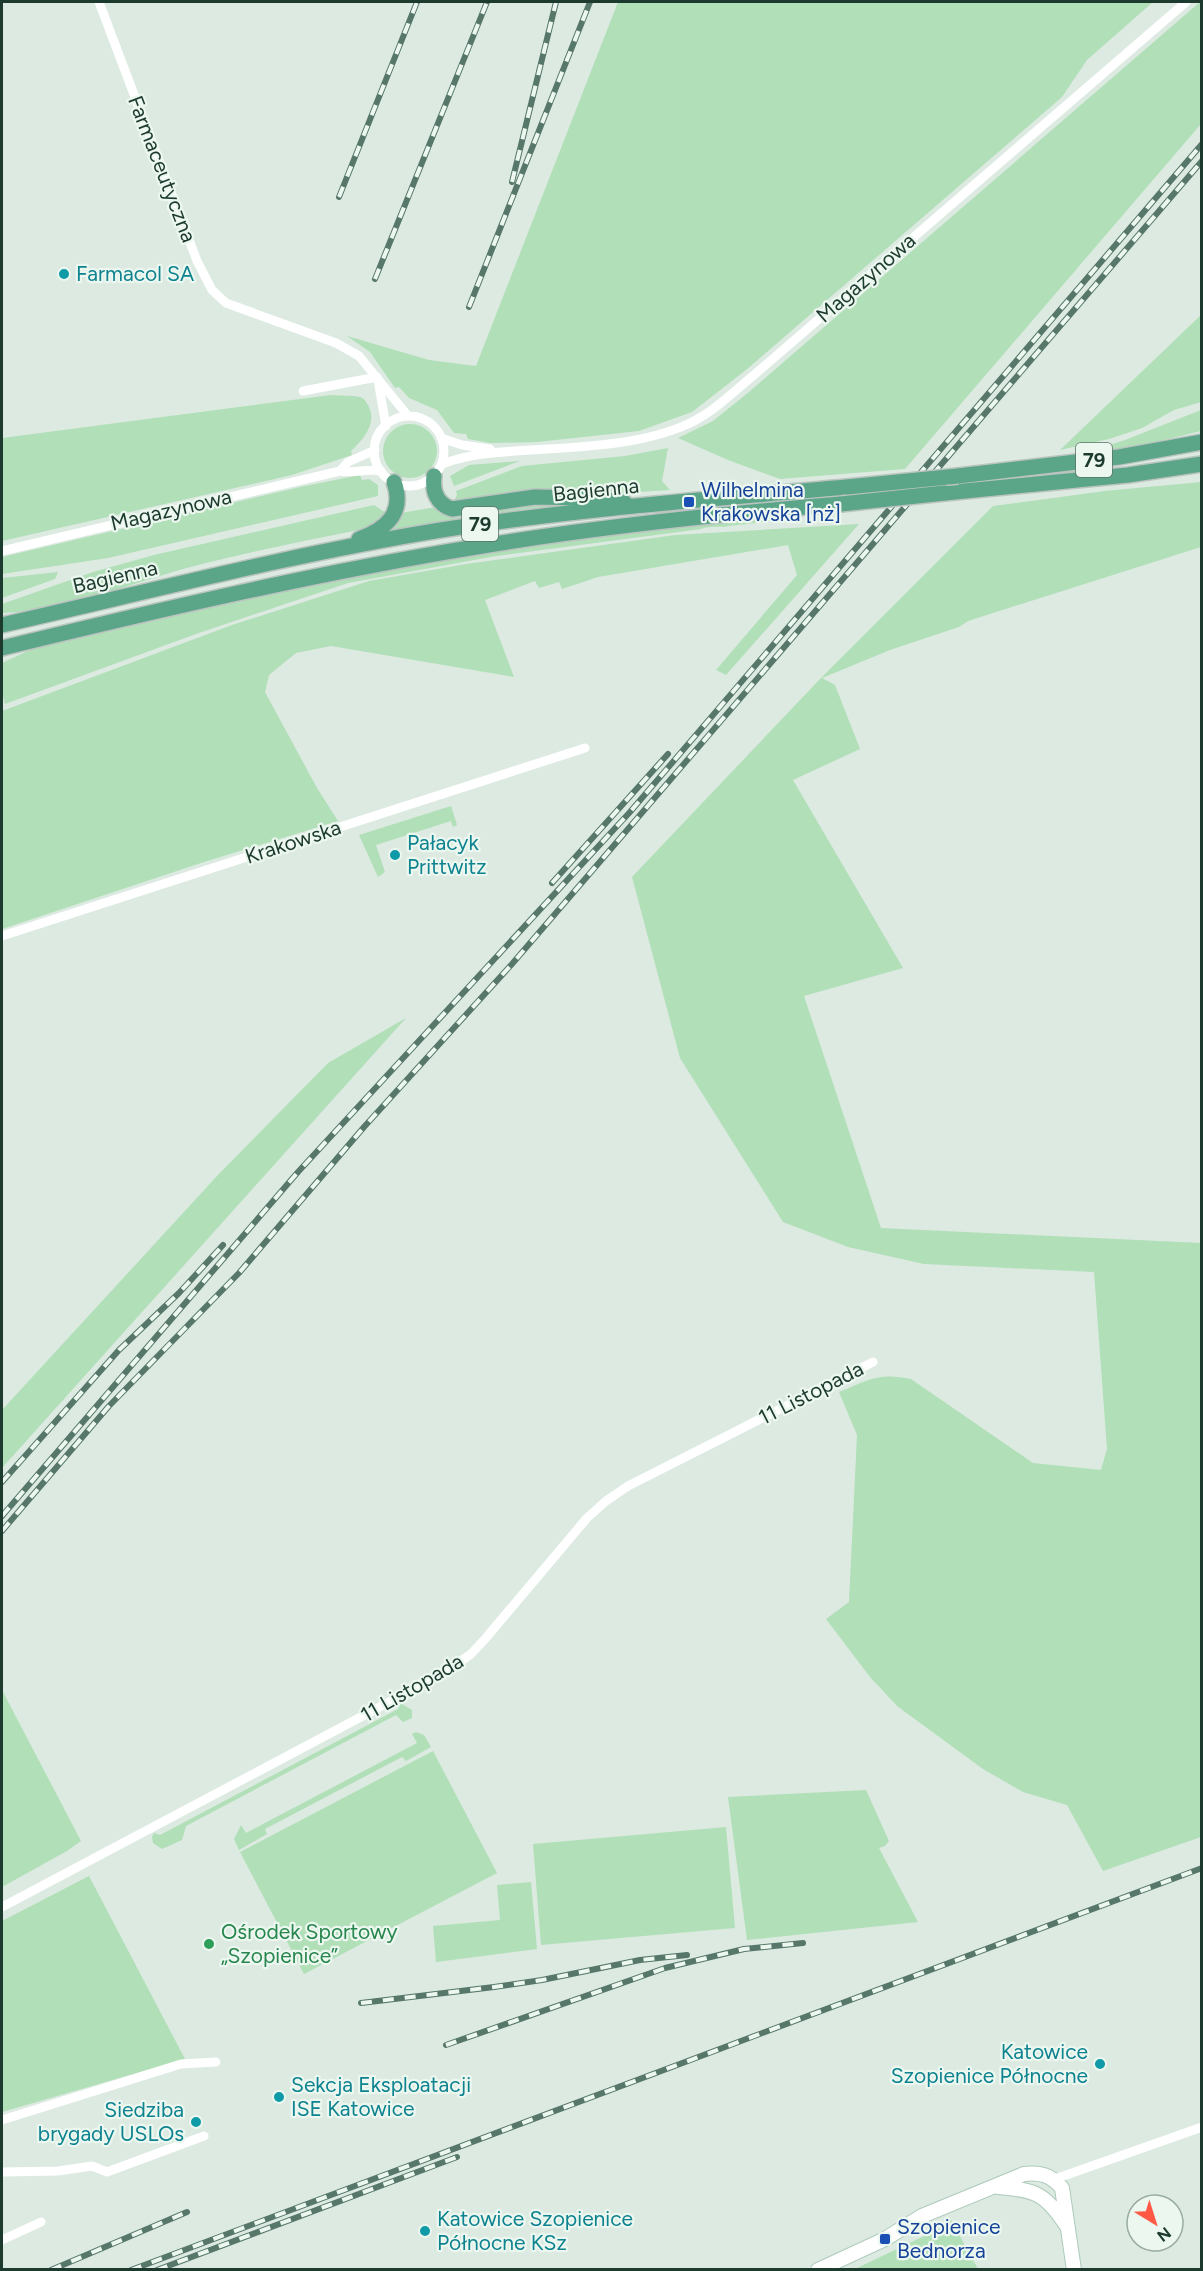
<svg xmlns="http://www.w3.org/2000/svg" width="1203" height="2271" viewBox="0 0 1203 2271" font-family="Figtree,sans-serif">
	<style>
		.green { fill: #b1dfb7 }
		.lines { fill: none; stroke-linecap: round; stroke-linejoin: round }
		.secondary-casing { stroke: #aecbbc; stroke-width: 16 }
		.primary-casing { stroke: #bbc4c0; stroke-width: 18 }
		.street { stroke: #fff; stroke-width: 9 }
		.secondary { stroke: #fff; stroke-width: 14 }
		.primary { stroke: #5ba588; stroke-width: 15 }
		.rail-casing { stroke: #56776a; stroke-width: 6 }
		.rail { stroke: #ecf7f0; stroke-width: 4; stroke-dasharray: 11; stroke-linecap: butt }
		.primary-bridge-casing { stroke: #bbc4c0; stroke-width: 18; stroke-linecap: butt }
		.primary-bridge { stroke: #5ba588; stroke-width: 15 }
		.culture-dot { fill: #0f9aa8; stroke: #ecf7f0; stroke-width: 2 }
		.transit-dot { fill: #1a4fb4; stroke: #ecf7f0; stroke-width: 2 }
		.leisure-dot { fill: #2e9e5b; stroke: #ecf7f0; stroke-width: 2 }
		.labels { text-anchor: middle; stroke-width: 4.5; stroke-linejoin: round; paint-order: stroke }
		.shield { fill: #ecf7f0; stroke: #5a7368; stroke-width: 1.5 }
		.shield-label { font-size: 20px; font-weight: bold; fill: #1c3b2e }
		.street-label { font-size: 21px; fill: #1c3b2e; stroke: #ecf7f0 }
		.culture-label { font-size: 21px; fill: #0d838f; stroke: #ecf7f0; text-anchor: start }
		.transit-label { font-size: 21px; fill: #164399; stroke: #ecf7f0; text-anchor: start }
		.leisure-label { font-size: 21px; fill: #27864d; stroke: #ecf7f0; text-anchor: start }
	</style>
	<rect width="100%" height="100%" fill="#dceae2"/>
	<path class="green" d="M618,2H1153L1087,60L1062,97L746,370L692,412L639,431L537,442L491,443L468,439L466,434L454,433L437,410L409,398L399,387L395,388L370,352L347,336L429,360L476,366Z
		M1200,2L1201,124L905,469L780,479L728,460L678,438L713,421L749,392Z
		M1201,315V402L1174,410L1142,428L1109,439L1060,450Z
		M331,395C340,396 351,395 360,397C365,399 367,403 369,407C377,424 363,440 351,451L352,455L292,475L2,541V438Z
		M1201,410V431L1128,449L1090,454V451L1125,440Z
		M383 451a27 27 0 1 1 54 0a27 27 0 1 1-54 0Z
		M668,448L662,481L670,490L468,503L450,501L455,499L457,495L456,491L522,466L625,456Z
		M520,461L454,486L450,476L469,465Z
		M360,475L362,480L369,479L378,485V496L108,558L2,574V557L300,487Z
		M1201,482V547L968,621L959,627L890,650L822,678L835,685L860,749L793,780L903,968L804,996L881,1228L1201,1243V1837L1103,1871L1067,1805L1023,1792L983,1769L897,1706L870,1677L826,1619L849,1602L857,1435L839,1392C868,1380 879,1372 911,1379L1033,1463L1101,1470L1107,1449L1094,1272L924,1264L848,1247L783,1222L680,1058L632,877L821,678L993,506L1105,491Z
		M509,504H566L562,507L498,514L390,530L401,513L436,507L457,516Z
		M374,505L383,511L389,512L374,527C315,539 256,550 198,565C133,582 70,610 2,613V604L93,572L154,555Z
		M814,512V515C785,519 757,523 729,526C719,528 711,525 701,529L496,556L348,583L196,634L5,704L2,692V663L32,649C150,622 268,592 386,570C528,543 671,528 814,512Z
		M859,524L726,675L716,670L797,575L788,545L598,577L562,589L559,582L539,588L535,581L485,600L514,677L331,646L296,653L269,675L265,692L317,788L338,821L204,862L2,929V711L232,625L369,581L466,564L675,535Z
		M58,572L55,579L2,598V578Z
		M451,806L457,825L453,827L451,821L376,845L385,872L378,877L359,835Z
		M406,1018L2,1468V1410L217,1176L328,1063Z
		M2,1690L81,1841L67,1851L2,1887Z
		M400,1703L412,1710V1718L403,1722L396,1715L186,1826L182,1840L162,1849L153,1843L152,1837L154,1833L160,1835L398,1709Z
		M416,1732L424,1735L431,1747L406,1761L402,1757L265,1829L267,1834L239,1850L234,1839L241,1825L246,1833L417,1743L412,1734Z
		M433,1751L497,1873L304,1974L240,1852Z
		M866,1790L889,1841L885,1846L879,1848L918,1922L747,1940L728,1797Z
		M726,1827L735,1928L541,1945L533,1844Z
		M89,1876L185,2059L2,2112V1921Z
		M531,1882L537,1949L436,1962L433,1926L500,1920L497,1885Z
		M951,2220L978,2269H855L943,2227Z"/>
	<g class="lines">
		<defs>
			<path id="secondary" d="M998,2187C1035,2190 1045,2193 1066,2225
				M818,2270L885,2239L922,2216L1024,2174C1040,2172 1051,2175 1062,2188L1074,2270"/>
			<path id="primary" d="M434,476C432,492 437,504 452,509L535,497L589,498L625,503
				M958,476L1119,457L1202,442
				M945,493L1128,475L1202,464
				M359,539C386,529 405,513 394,482
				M2,625C147,592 293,554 441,530C575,509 711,499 847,487
				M2,648C159,610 316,573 476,547C596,527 719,514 841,504"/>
		</defs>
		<use href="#secondary" class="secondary-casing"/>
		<use href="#primary" class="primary-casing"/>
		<path class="street" d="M99,2L197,261L212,290L226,303L336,343L359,356L408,416
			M378,380L386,426
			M303,391L377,377
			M374 451a35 35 0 1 1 70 0a35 35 0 1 1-70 0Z
			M441,438L462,445L490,449
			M442,464C471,453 500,452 531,450C581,447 642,445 688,424C713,413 733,392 754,375L1186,2
			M340,471L348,462L375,450
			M2,551L340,471C354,474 367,468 381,471
			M2,936L585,748
			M2,1907L408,1692L457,1664L471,1654L485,1639L587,1518L606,1501L628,1486L873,1362
			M2,2120L181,2064L216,2062
			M2,2172L58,2171L92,2166L107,2172L204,2136
			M1055,2179L1202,2127
			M2,2240L41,2222"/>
		<use href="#secondary" class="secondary"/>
		<use href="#primary" class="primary"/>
		<defs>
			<path id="rail" d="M512,182L556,2
				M339,197L417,2
				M375,279L487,2
				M469,307L590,2
				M552,883L668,754
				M2,1482L119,1350L179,1293L223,1245
				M2,1516L298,1172L630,812L1202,144
				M2,1531L109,1406L239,1273L364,1127L512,964L1202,161
				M361,2003L494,1987L542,1980L640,1960L687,1955
				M446,2045L665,1968L744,1949L803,1943
				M51,2270L187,2212
				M131,2270L1202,1868
				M157,2270L457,2157"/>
		</defs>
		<use href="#rail" class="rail-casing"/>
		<use href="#rail" class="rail"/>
		<defs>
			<path id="primary-bridge" d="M847,487L958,476
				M841,504L945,493"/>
		</defs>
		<use href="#primary-bridge" class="primary-bridge-casing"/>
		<use href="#primary-bridge" class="primary-bridge"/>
	</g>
	<g class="culture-dot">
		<circle cx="64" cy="274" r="6"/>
		<circle cx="395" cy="855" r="6"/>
		<circle cx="1100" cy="2064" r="6"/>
		<circle cx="279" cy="2097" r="6"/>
		<circle cx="196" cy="2122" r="6"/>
		<circle cx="425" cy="2231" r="6"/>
	</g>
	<g class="transit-dot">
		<rect x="683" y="496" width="12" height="12" rx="3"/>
		<rect x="879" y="2233" width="12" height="12" rx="3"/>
	</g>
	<circle class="leisure-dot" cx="209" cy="1944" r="6"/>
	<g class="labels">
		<g class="shield">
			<rect x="1076" y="443" width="36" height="34" rx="4.5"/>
			<rect x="462" y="507" width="36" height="34" rx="4.5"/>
		</g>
		<g class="shield-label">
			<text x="1094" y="467">79</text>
			<text x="480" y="531">79</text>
		</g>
		<g class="street-label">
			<text transform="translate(162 169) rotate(69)" y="7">Farmaceutyczna</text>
			<text transform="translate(866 278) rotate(-41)" y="7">Magazynowa</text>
			<text transform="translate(596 490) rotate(-6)" y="7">Bagienna</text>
			<text transform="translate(171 510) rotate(-13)" y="7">Magazynowa</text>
			<text transform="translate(115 577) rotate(-13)" y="7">Bagienna</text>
			<text transform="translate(293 842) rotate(-18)" y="7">Krakowska</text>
			<text transform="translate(811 1393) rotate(-27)" y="7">11 Listopada</text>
			<text transform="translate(412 1688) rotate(-30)" y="7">11 Listopada</text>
		</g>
		<g class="culture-label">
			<text x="76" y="281">Farmacol SA</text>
			<text x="407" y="850">Pałacyk<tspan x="407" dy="24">Prittwitz</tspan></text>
			<text x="1088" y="2059" text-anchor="end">Katowice<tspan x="1088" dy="24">Szopienice Północne</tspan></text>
			<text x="291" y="2092">Sekcja Eksploatacji<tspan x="291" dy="24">ISE Katowice</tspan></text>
			<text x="184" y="2117" text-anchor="end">Siedziba<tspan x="184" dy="24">brygady USLOs</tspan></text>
			<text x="437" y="2226">Katowice Szopienice<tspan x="437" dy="24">Północne KSz</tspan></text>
		</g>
		<g class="transit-label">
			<text x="701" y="497">Wilhelmina<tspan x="701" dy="24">Krakowska [nż]</tspan></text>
			<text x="897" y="2234">Szopienice<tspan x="897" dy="24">Bednorza</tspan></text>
		</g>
		<g class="leisure-label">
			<text x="221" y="1939">Ośrodek Sportowy<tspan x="221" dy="24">„Szopienice”</tspan></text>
		</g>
	</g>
	<rect width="1203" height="2271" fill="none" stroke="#1c3b2e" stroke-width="6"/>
	<g transform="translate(1155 2223) rotate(142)"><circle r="28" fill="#ecf7f0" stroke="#99aca2" stroke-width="1.5"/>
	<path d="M0-4.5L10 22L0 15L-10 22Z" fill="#ff5945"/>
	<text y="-9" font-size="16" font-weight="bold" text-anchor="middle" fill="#1c3b2e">N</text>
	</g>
</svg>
